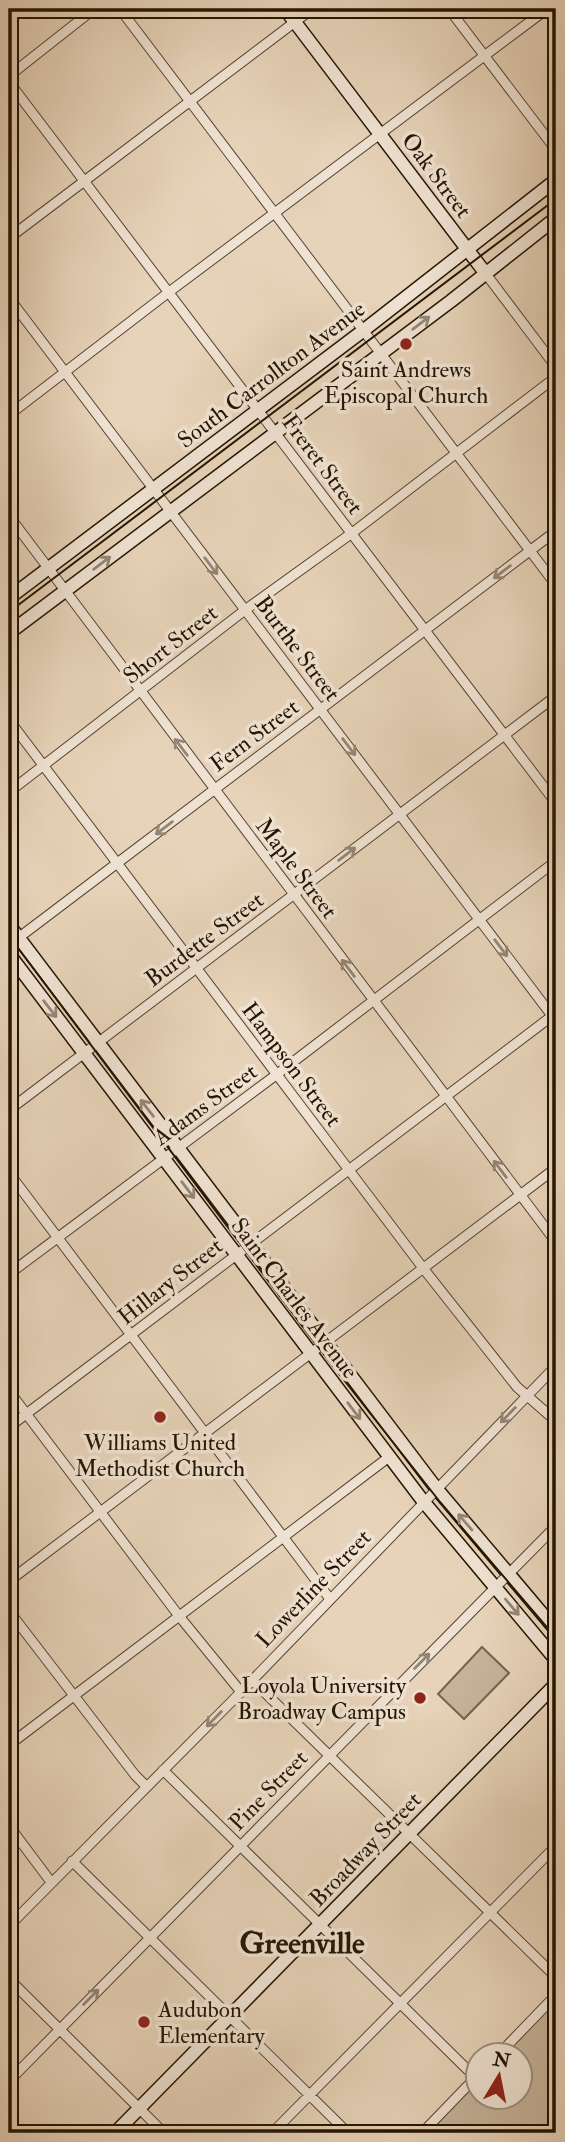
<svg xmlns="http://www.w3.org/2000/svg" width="565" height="2142" viewBox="0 0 565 2142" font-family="'IM FELL Double Pica',serif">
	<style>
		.green { fill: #c6b39a; stroke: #75644e; stroke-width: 2 }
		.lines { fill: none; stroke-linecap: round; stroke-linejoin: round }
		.street-casing { stroke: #55442f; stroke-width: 11 }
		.secondary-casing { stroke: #241501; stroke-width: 15 }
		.street { stroke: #efe2d2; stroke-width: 9 }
		.secondary { stroke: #efe2d2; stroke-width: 12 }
		.tram { stroke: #241501; stroke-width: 2 }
		.oneway { stroke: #948674 }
		.poi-dot { fill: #8f2418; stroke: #efe2d2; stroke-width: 2.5 }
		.labels { text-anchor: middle; stroke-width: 7; stroke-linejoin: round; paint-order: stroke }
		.street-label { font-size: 23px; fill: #241501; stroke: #efe2d2 }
		.poi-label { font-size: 23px; fill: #241501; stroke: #efe2d2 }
		.district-label { font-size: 30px; font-weight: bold; fill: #241501; stroke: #efe2d2 }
	</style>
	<rect width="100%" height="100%" fill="#e7d3b9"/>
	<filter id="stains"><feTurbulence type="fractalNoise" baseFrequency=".00286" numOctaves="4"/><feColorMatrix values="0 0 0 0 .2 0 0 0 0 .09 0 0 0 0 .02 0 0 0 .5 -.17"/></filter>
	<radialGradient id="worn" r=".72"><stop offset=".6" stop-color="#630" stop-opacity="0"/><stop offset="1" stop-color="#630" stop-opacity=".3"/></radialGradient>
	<path class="green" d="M482,1647L509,1673L464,1719L438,1694Z
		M556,1996V2133H424L477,2077V2096H520V2054H499Z"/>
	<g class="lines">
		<defs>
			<path id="street" d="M120,9L556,585
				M449,9L556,150
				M9,76L94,9
				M9,82L556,803
				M9,238L312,9
				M486,274L556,367
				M9,298L556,1021
				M9,415L169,292L547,9
				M9,516L556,1242
				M9,720L423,1268L517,1387L556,1421
				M9,792L245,610L352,533L556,377
				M9,945L556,531
				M9,1110L556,696
				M9,1173L330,1599
				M9,1274L276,1075L556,861
				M9,1391L179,1616L241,1692
				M9,1427L556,1013
				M9,1581L556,1168
				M9,1611L135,1775L146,1786
				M252,1680L556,1977
				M9,1745L389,1457
				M163,1770L476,2078
				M9,1826L51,1882
				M72,1861L348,2133
				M9,1926L241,1692L556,1366
				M9,1979L164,2133
				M499,2054L556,1995
				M9,2081L556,1526
				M272,2133L556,1846
				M422,2133L477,2076"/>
			<path id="secondary" d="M285,9L486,274
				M9,598L364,330L556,180
				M9,633L451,301L556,218
				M9,925L436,1488L556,1630
				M9,954L423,1501L556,1660
				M115,2133L556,1684"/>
		</defs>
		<use href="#street" class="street-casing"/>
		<use href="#secondary" class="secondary-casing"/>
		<use href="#street" class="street"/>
		<use href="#secondary" class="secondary"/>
		<path class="tram" d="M9,612L556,199
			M9,936L318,1347L440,1502L556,1638"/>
	</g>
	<defs><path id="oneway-shaft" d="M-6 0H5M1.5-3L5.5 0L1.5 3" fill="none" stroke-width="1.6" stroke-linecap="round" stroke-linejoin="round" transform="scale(1.75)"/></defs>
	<g class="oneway">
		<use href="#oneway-shaft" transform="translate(421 323) rotate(-37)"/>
		<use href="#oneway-shaft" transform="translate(102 563) rotate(-37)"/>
		<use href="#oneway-shaft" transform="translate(211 566) rotate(53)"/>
		<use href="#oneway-shaft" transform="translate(502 572) rotate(143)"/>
		<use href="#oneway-shaft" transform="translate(181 747) rotate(-127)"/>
		<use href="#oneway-shaft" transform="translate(349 747) rotate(53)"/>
		<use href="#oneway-shaft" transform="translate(164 828) rotate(143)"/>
		<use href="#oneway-shaft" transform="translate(347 854) rotate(-37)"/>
		<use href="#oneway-shaft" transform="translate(501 948) rotate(53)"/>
		<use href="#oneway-shaft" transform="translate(348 968) rotate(-127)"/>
		<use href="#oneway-shaft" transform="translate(50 1009) rotate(52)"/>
		<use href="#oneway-shaft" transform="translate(147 1108) rotate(-128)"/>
		<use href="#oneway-shaft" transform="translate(500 1169) rotate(-127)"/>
		<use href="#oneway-shaft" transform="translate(188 1190) rotate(53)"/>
		<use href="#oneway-shaft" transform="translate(354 1411) rotate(53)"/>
		<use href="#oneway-shaft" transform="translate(508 1415) rotate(134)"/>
		<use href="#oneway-shaft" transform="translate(465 1522) rotate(-131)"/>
		<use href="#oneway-shaft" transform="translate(512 1607) rotate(50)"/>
		<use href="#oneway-shaft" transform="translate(422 1661) rotate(-45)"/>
		<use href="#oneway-shaft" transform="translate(214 1719) rotate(135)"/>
		<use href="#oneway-shaft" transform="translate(91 1997) rotate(-45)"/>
	</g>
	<g class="poi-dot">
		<circle cx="406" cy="344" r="7"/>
		<circle cx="160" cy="1417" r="7"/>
		<circle cx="420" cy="1698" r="7"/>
		<circle cx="144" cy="2022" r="7"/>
	</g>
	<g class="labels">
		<g class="street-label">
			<text transform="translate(437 175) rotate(53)" y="8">Oak Street</text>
			<text transform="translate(271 374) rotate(-37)" y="8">South Carrollton Avenue</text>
			<text transform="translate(323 464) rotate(53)" y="8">Freret Street</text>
			<text transform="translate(170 644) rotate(-38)" y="8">Short Street</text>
			<text transform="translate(298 648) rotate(53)" y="8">Burthe Street</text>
			<text transform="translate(254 735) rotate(-37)" y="8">Fern Street</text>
			<text transform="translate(297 868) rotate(53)" y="8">Maple Street</text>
			<text transform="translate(204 939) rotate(-37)" y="8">Burdette Street</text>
			<text transform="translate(292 1064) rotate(53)" y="8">Hampson Street</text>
			<text transform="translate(205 1104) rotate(-36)" y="8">Adams Street</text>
			<text transform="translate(170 1281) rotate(-38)" y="8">Hillary Street</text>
			<text transform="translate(295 1298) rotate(53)" y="8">Saint Charles Avenue</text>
			<text transform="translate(313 1588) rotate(-46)" y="8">Lowerline Street</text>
			<text transform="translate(268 1790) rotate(-46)" y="8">Pine Street</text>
			<text transform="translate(365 1849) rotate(-46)" y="8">Broadway Street</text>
		</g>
		<g class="poi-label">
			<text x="406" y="377">Saint Andrews<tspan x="406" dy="26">Episcopal Church</tspan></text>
			<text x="160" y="1450">Williams United<tspan x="160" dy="26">Methodist Church</tspan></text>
			<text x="406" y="1693" text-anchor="end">Loyola University<tspan x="406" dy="26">Broadway Campus</tspan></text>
			<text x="158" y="2017" text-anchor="start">Audubon<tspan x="158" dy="26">Elementary</tspan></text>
		</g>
		<g class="district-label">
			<text x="302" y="1953">Greenville</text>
		</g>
	</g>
	<rect width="565" height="2142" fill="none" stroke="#e7d3b9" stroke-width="35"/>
	<rect x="10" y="10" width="544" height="2121" fill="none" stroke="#241501" stroke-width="3.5"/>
	<rect x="18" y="18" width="530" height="2107" fill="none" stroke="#241501" stroke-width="2"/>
	<g transform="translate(499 2076) rotate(10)"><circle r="33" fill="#efe2d2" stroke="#9e907e" stroke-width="2"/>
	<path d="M0-5L12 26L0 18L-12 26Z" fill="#8f2418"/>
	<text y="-10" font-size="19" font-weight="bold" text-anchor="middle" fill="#241501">N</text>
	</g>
	<rect width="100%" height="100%" filter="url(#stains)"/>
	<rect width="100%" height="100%" fill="url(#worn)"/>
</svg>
